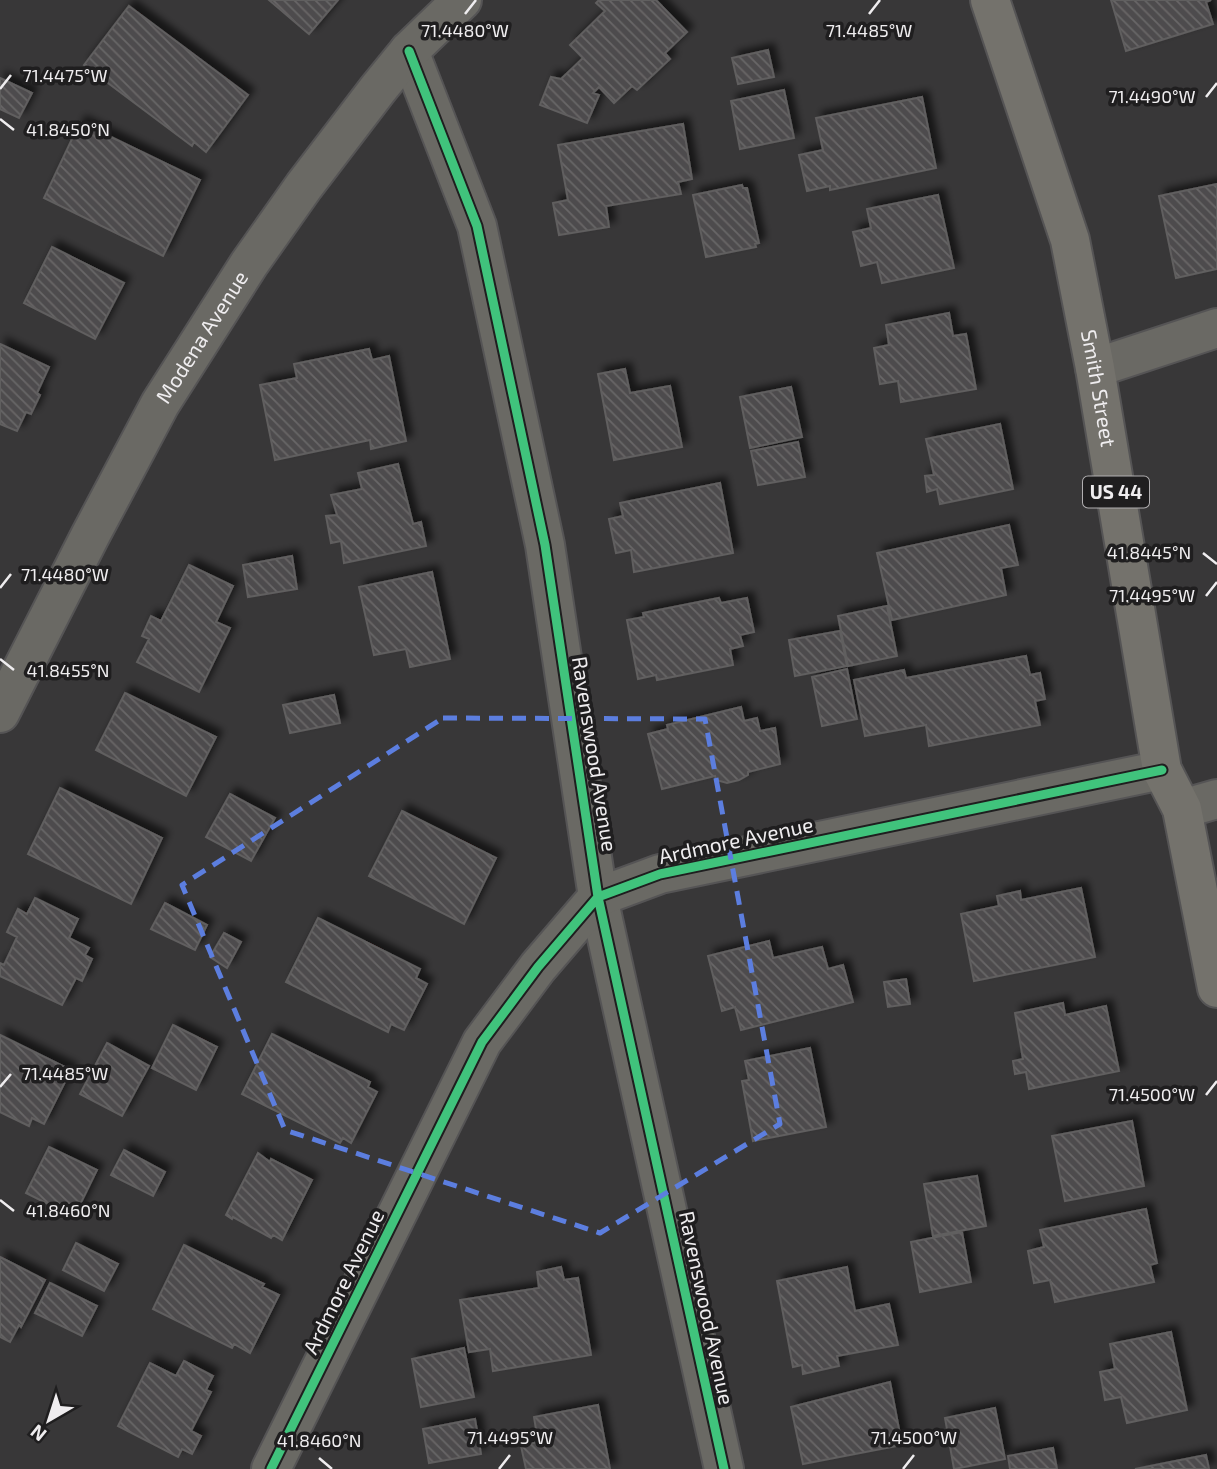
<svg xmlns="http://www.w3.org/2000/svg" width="1217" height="1469" viewBox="0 0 1217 1469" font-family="'Exo 2',sans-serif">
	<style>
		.building { fill: url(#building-back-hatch); stroke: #605e5f; stroke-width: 2; filter: url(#shadow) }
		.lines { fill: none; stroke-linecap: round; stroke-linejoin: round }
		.minor-casing { stroke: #555455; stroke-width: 42 }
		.major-casing { stroke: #555455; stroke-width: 42 }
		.minor { stroke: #6a6964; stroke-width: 38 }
		.major { stroke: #74726c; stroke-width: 38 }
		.cycleway-casing { stroke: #1f1e1f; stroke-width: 13 }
		.cycleway { stroke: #40c37c; stroke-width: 9 }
		.marked { fill: none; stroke: #5c7edf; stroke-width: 5; stroke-dasharray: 14 9; stroke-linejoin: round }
		.ticks { fill: none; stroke: #efedef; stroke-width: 2.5 }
		.labels { text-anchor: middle; stroke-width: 7; stroke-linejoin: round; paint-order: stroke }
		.shield { fill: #1f1e1f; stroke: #b1afb1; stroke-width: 2 }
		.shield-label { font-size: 19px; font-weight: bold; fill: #efedef }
		.street-label { font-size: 21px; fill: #efedef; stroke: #1f1e1f }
		.ticks-label { font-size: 18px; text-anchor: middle; fill: #efedef; stroke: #1f1e1f; stroke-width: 7; stroke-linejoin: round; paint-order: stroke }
	</style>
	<defs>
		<pattern id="building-back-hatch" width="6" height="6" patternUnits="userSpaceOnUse" patternTransform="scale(1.75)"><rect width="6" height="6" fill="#4e4c4d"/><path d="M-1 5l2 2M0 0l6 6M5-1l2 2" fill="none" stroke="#686667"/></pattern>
		<filter id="shadow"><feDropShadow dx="6" dy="-6" stdDeviation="3.5" flood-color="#0009"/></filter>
	</defs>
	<rect width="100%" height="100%" fill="#383738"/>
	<path class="building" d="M269,0H338L309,34Z
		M599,0H656L687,32L665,53L670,59L637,90L632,86L614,103L599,87L593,93L599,95L587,123L540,105L551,77L561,79L583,58L570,45L605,11L596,3Z
		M1111,0H1211L1206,2L1213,24L1126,51Z
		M129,6L248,95L206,152L194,142L192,146L84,65Z
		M768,50L774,77L738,84L732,58Z
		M0,78L32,93L19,118L0,109Z
		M784,90L794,138L740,149L731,101Z
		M922,97L936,168L830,190V186L807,191L799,155L823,150L816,118Z
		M80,122L200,180L163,256L44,198Z
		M683,124L692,179L678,182L681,194L606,206L609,227L559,235L553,203L568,200L558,145Z
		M1217,184V269L1176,278L1159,196Z
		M742,185L743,188H747L759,243L755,244L756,247L706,257L693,195Z
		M938,195L954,268L882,283L877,262L861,266L853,232L871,228L867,209Z
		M52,247L124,283L95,339L24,303Z
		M949,313L953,336L966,334L976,389L901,402L898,381L880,384L874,348L889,345L886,325Z
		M0,344L49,367L37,393L40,395L31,414L26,412L17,431L0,424Z
		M369,349L372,360L389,356L406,441L371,449L370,440L275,460L260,385L297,378L294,364Z
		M625,369L630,393L670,386L682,447L614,460L598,374Z
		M791,387L802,437L750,448L740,397Z
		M1000,424L1013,489L940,504L937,489L927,492L925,476L934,475L926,439Z
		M798,442L805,477L758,485L751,451Z
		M398,464L413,524L421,522L426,546L344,563L341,541L331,543L326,516L337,515L331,495L362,489L358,473Z
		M720,483L733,553L634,572L631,550L616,553L609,519L623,516L620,503Z
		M1009,525L1018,565L1001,568L1006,595L892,620L877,553Z
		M292,556L297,589L248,597L243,565Z
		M189,565L233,586L216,622L230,628L199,692L137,662L149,639L142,636L151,616L161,621Z
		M432,572L450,659L410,667L406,649L374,655L359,587Z
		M719,598L721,603L747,598L754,632L740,635L743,646L730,649L733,665L657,680L656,675L638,679L627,620L644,617L643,613Z
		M887,606L897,656L848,666L838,616Z
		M840,631L847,666L795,676L789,640Z
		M1026,656L1030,675L1040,673L1045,699L1035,701L1040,725L929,746L926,725L865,736L854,680L904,670L906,678Z
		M847,669L857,719L822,726L812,677Z
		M125,693L216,737L186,796L96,750Z
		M334,695L340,723L290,733L283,705Z
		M741,707L744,721L757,718L760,731L775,728L780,764L748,772V775L739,780L727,783L716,780L715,776L662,789L648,734L668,729L667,725Z
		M60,788L162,838L131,904L28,854Z
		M230,794L275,818L251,861L206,837Z
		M402,811L496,858L464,924L369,876Z
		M1081,888L1095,957L974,981L961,914L999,906L997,896L1020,891L1021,900Z
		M35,898L78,919L69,938L89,948L85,955L92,959L82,981L76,978L62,1005L0,976V963L4,965L17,937L7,932L18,909L27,914Z
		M165,903L207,925L195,950L151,929Z
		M318,918L420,969L416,978L427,984L404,1030L391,1024L388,1032L286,982Z
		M224,933L241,942L227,968L210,957Z
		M769,941L773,958L822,947L828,969L843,965L853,1002L741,1030L735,1007L722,1011L708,956Z
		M906,979L910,1004L888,1007L884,982Z
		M1063,1003L1065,1015L1106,1006L1119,1071L1029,1089L1026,1072L1015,1074L1013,1061L1023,1059L1015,1013Z
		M173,1025L217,1047L196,1090L152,1068Z
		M272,1034L370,1082L368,1087L377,1092L351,1143L343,1138L340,1143L242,1094Z
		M0,1035L71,1070L44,1124L32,1118L29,1126L0,1112Z
		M107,1043L149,1066L122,1116L80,1094Z
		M810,1048L826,1127L753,1141L742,1081L749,1080L745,1061Z
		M1132,1121L1144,1186L1065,1201L1052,1136Z
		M49,1147L97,1170L74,1217L26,1193Z
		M124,1150L165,1172L153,1196L111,1175Z
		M258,1153L270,1162L271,1159L312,1180L282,1240L273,1235L271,1238L233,1217L232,1219L226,1215Z
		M977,1176L986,1226L933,1236L924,1184Z
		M1146,1209L1157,1263L1150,1265L1154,1282L1055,1302L1050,1280L1034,1283L1028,1251L1044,1247L1040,1230Z
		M962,1232L971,1282L920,1292L911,1242Z
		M76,1243L118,1264L104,1291L63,1270Z
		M184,1245L264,1284L262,1287L279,1295L250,1353L234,1344L232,1348L153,1309Z
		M0,1257L45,1280L21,1327L19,1325L10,1342L0,1337Z
		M561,1267L564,1280L578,1278L591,1355L493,1371L490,1349L469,1352L460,1300L539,1288L537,1272Z
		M847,1267L855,1311L889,1304L898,1345L837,1356L839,1366L803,1374L802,1365L793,1367L777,1281Z
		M50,1283L97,1306L82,1336L35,1313Z
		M1171,1332L1187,1410L1127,1423L1121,1397L1105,1400L1100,1372L1115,1369L1110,1344Z
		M464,1348L474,1397L421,1407L412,1359Z
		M184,1361L213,1376L206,1390L211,1392L191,1431L201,1436L192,1454L182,1449L178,1457L118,1426L150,1363L176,1376Z
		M890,1382L902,1445L803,1464L791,1407Z
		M598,1405L610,1469H526L521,1446L538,1442L534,1417Z
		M995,1408L1005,1459L954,1469L945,1418Z
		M475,1419L481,1454L429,1463L423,1429Z
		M1053,1448L1057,1469H1010L1008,1456Z
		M1206,1455L1209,1469H1135Z"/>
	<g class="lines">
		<defs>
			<g id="minor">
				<path d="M409,51L477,226L545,545L598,897L724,1469"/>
				<path d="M1095,368L1217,328"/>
				<path id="s1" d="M0,713L90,536L160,404L249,264L304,186L378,89L409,51L462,0"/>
				<path d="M1182,809L1217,799"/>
				<path d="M271,1469L482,1042L538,967L598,897L660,874L1162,770"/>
			</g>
			<g id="major">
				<path id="s2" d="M990,0L1070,240L1095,368L1162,770L1182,809L1217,988"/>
			</g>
		</defs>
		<use href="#minor" class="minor-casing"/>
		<use href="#major" class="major-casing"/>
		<use href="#minor" class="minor"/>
		<use href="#major" class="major"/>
		<defs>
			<path id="cycleway" d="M409,51L477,226L545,545L598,897L724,1469
				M271,1469L482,1042L538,967L598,897L660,874L1162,770"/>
		</defs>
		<use href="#cycleway" class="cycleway-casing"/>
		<use href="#cycleway" class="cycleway"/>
	</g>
	<path class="marked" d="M443,718L705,719L780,1124L600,1233L285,1130L182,885Z"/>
	<path class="ticks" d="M465,14L476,0M869,14L880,0M0,89L11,75M1206,97L1217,83M0,119L14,130M1203,553L1217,564M0,588L11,574M1206,596L1217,582M0,659L14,670M0,1087L11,1074M1206,1095L1217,1081M0,1200L14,1211M319,1458L332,1469M499,1469L510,1455M903,1469L914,1455"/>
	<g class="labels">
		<rect class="shield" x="1083" y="476.5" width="66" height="31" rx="5"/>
		<g class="shield-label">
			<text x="1116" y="499">US 44</text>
		</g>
		<g class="street-label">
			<text dy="7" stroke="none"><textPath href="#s1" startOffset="427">Modena Avenue</textPath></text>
			<text dy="7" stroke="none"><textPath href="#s2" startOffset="404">Smith Street</textPath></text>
			<text transform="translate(594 754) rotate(81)" y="7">Ravenswood Avenue</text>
			<text transform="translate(736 841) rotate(-12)" y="7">Ardmore Avenue</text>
			<text transform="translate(344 1282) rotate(-64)" y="7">Ardmore Avenue</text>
			<text transform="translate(706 1308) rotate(78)" y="7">Ravenswood Avenue</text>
		</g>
	</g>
	<g class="ticks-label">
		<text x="465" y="37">71.4480°W</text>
		<text x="869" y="37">71.4485°W</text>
		<text x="65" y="82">71.4475°W</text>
		<text x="1152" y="103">71.4490°W</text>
		<text x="68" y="136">41.8450°N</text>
		<text x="1149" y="559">41.8445°N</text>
		<text x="65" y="581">71.4480°W</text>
		<text x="1152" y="602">71.4495°W</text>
		<text x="68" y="677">41.8455°N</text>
		<text x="65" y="1080">71.4485°W</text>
		<text x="1152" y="1101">71.4500°W</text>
		<text x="68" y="1217">41.8460°N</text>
		<text x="510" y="1444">71.4495°W</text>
		<text x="914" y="1444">71.4500°W</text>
		<text x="319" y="1447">41.8460°N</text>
	</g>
	<g transform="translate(49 1420) rotate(219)" stroke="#1f1e1f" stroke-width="5" paint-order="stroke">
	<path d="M0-5L12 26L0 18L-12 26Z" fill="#efedef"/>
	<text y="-10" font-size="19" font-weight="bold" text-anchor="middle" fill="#efedef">N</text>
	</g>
</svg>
